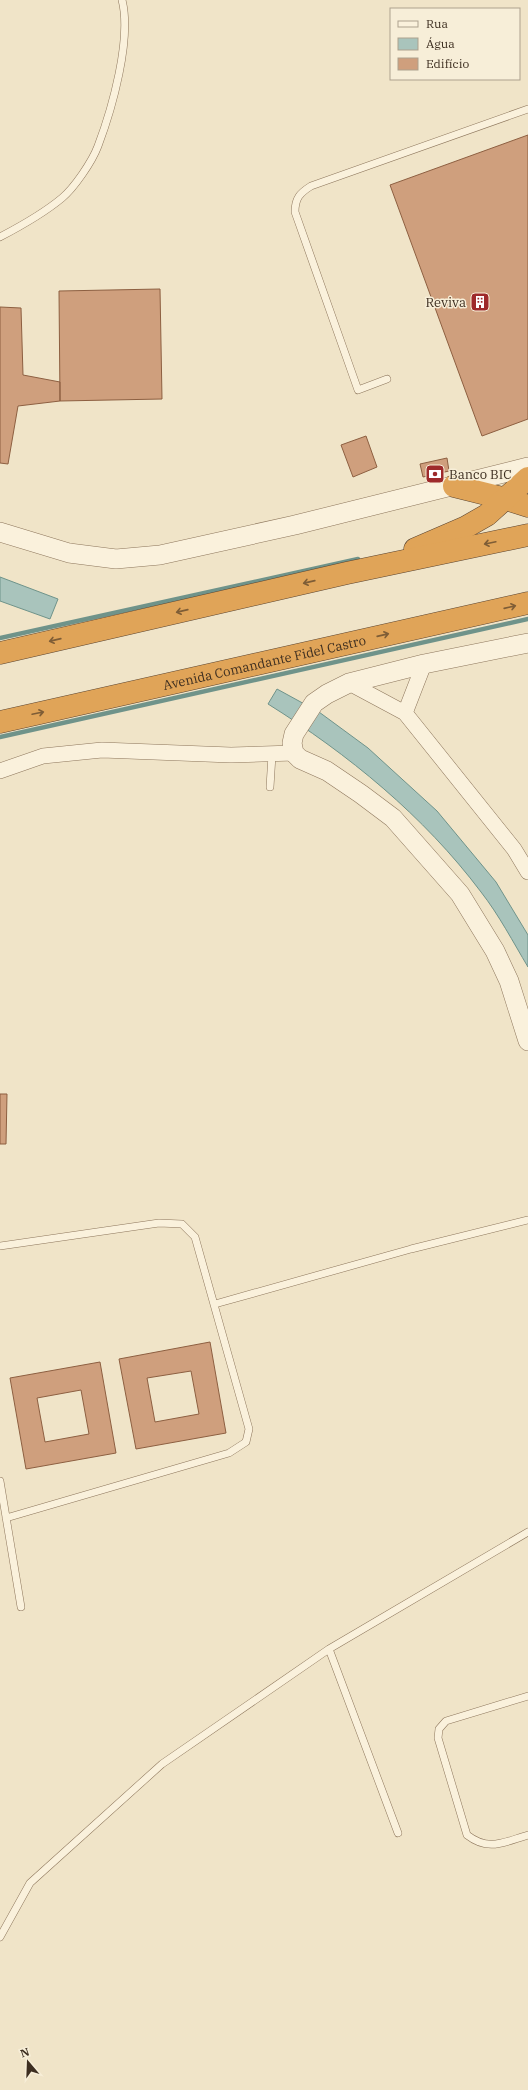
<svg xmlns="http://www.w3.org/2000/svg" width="528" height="2090" viewBox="0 0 528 2090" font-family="'IBM Plex Serif',serif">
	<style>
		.water { fill: #a9c4bc; stroke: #6f938a }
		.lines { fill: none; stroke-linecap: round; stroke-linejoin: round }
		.stream { stroke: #6f938a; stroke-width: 4.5 }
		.building { fill: #cf9f7d; stroke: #8d5f41; fill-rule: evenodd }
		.service-casing { stroke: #8d765c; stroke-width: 8 }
		.minor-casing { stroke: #8d765c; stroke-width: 16 }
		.tertiary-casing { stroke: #8d765c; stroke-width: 20 }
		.motorway-casing { stroke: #5b4430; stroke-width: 23 }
		.service { stroke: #faf1dc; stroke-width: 7 }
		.minor { stroke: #faf1dc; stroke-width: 15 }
		.tertiary { stroke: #faf1dc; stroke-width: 19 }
		.motorway { stroke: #e0a458; stroke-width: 22 }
		.oneway { stroke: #7e5d36 }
		.labels { text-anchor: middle; stroke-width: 3; stroke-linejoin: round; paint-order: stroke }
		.poi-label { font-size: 13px; fill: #3d2e20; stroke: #f7eed8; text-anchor: end }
		.street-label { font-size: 13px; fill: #3d2e20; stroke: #f7eed8 }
	</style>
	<rect width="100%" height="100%" fill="#f0e4c8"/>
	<path class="water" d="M0,577L58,599L50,619L0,601Z
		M277,689L319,712L368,748L437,811L496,882L528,935V967C513,942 499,915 481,892C424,816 348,754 268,704Z"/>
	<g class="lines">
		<path class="stream" d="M0,638L358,559
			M0,737L528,619"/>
	</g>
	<path class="building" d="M528,135V419L482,436L390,185Z
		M160,289L162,399L60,401L59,291Z
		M0,307L21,308L23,375L60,382V401L18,406L8,464L0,463Z
		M366,436L377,467L353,477L341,445Z
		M447,458L449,471L423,477L420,464Z
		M0,1094H7L6,1144H0Z
		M210,1342L226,1433L136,1449L119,1359ZM191,1371L199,1414L155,1422L147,1378Z
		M100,1362L116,1453L26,1469L10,1378ZM81,1390L89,1434L45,1442L37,1398Z"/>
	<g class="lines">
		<defs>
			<path id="service" d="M0,237C21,226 44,213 62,198C74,188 92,162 98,146C112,109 132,39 122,0
				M387,379L358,390L295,212C295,198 300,193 311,186L528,109
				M270,787L272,755
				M0,1246L159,1223L182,1224L195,1237L249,1429L246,1442L229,1453L6,1518
				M215,1304L411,1249L528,1220
				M0,1481L21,1607
				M329,1649L398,1833
				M528,1696L446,1721L439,1729L438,1738L467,1835C489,1852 504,1842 528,1835
				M0,1937L30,1883L162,1764L329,1649L528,1532"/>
			<path id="minor" d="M349,683L405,713L514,849L528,872
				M405,713L424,664
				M0,771L43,756L102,750L231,755L294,753"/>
			<path id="tertiary" d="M0,532L69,553L116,559L160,555L295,525L528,467
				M528,643L424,664L349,683L327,694L314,703L294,734L292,743L294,753L300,759L327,771L361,794L393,818L460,894L495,951L509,981L528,1041"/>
			<g id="motorway">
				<path d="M454,486L506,499L528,506"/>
				<path d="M415,549L466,527L487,515L528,478"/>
				<path d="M0,653L347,573L528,535"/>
				<path id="s1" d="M0,722L528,603"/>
			</g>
		</defs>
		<use href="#service" class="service-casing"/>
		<use href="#minor" class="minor-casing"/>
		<use href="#tertiary" class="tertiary-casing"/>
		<use href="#motorway" class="motorway-casing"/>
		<use href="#service" class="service"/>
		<use href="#minor" class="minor"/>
		<use href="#tertiary" class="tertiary"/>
		<use href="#motorway" class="motorway"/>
	</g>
	<defs><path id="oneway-shaft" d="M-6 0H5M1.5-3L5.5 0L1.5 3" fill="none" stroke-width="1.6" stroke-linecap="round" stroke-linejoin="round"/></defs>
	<g class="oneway">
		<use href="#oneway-shaft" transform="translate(490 543) rotate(168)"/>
		<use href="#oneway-shaft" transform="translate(309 582) rotate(167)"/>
		<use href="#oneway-shaft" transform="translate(510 607) rotate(-13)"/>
		<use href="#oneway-shaft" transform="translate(182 611) rotate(167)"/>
		<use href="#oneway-shaft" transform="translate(383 635) rotate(-13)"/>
		<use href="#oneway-shaft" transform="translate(55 640) rotate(167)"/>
		<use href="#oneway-shaft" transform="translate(38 713) rotate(-12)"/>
	</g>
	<defs>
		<symbol id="building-square" viewBox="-11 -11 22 22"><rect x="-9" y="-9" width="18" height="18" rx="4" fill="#9e2a2b" stroke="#f7eed8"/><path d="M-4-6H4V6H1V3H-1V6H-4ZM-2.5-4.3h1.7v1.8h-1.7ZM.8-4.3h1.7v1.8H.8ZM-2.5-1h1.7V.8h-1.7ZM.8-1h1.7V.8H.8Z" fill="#fff"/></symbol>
		<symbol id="bank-square" viewBox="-11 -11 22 22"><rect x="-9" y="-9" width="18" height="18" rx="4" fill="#9e2a2b" stroke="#f7eed8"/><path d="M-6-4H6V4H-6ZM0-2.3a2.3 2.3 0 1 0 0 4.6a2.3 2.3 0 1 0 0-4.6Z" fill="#fff"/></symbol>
	</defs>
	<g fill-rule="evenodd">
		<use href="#building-square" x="469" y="291" width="22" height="22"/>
		<use href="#bank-square" x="424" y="463" width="22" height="22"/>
	</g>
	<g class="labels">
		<g class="poi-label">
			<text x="466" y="307">Reviva</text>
			<text x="449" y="479" text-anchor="start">Banco BIC</text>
		</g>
		<g class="street-label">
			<text dy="5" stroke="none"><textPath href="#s1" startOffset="271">Avenida Comandante Fidel Castro</textPath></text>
		</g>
	</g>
	<rect x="390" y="8" width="130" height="72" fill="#f7eed8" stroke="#ada18e"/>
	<rect x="398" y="21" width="20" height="6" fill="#faf1dc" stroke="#ada18e"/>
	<text x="426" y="28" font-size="12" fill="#3d2e20">Rua</text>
	<rect x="398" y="38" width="20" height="12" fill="#a9c4bc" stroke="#ada18e"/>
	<text x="426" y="48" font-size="12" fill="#3d2e20">Água</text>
	<rect x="398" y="58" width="20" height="12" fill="#cf9f7d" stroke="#ada18e"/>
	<text x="426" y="68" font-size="12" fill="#3d2e20">Edifício</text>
	<g transform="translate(28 2062) rotate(341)" stroke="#f7eed8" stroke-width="3" paint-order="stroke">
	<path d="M0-3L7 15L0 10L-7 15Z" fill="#3d2e20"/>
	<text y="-6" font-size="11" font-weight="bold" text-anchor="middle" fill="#3d2e20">N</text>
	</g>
</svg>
